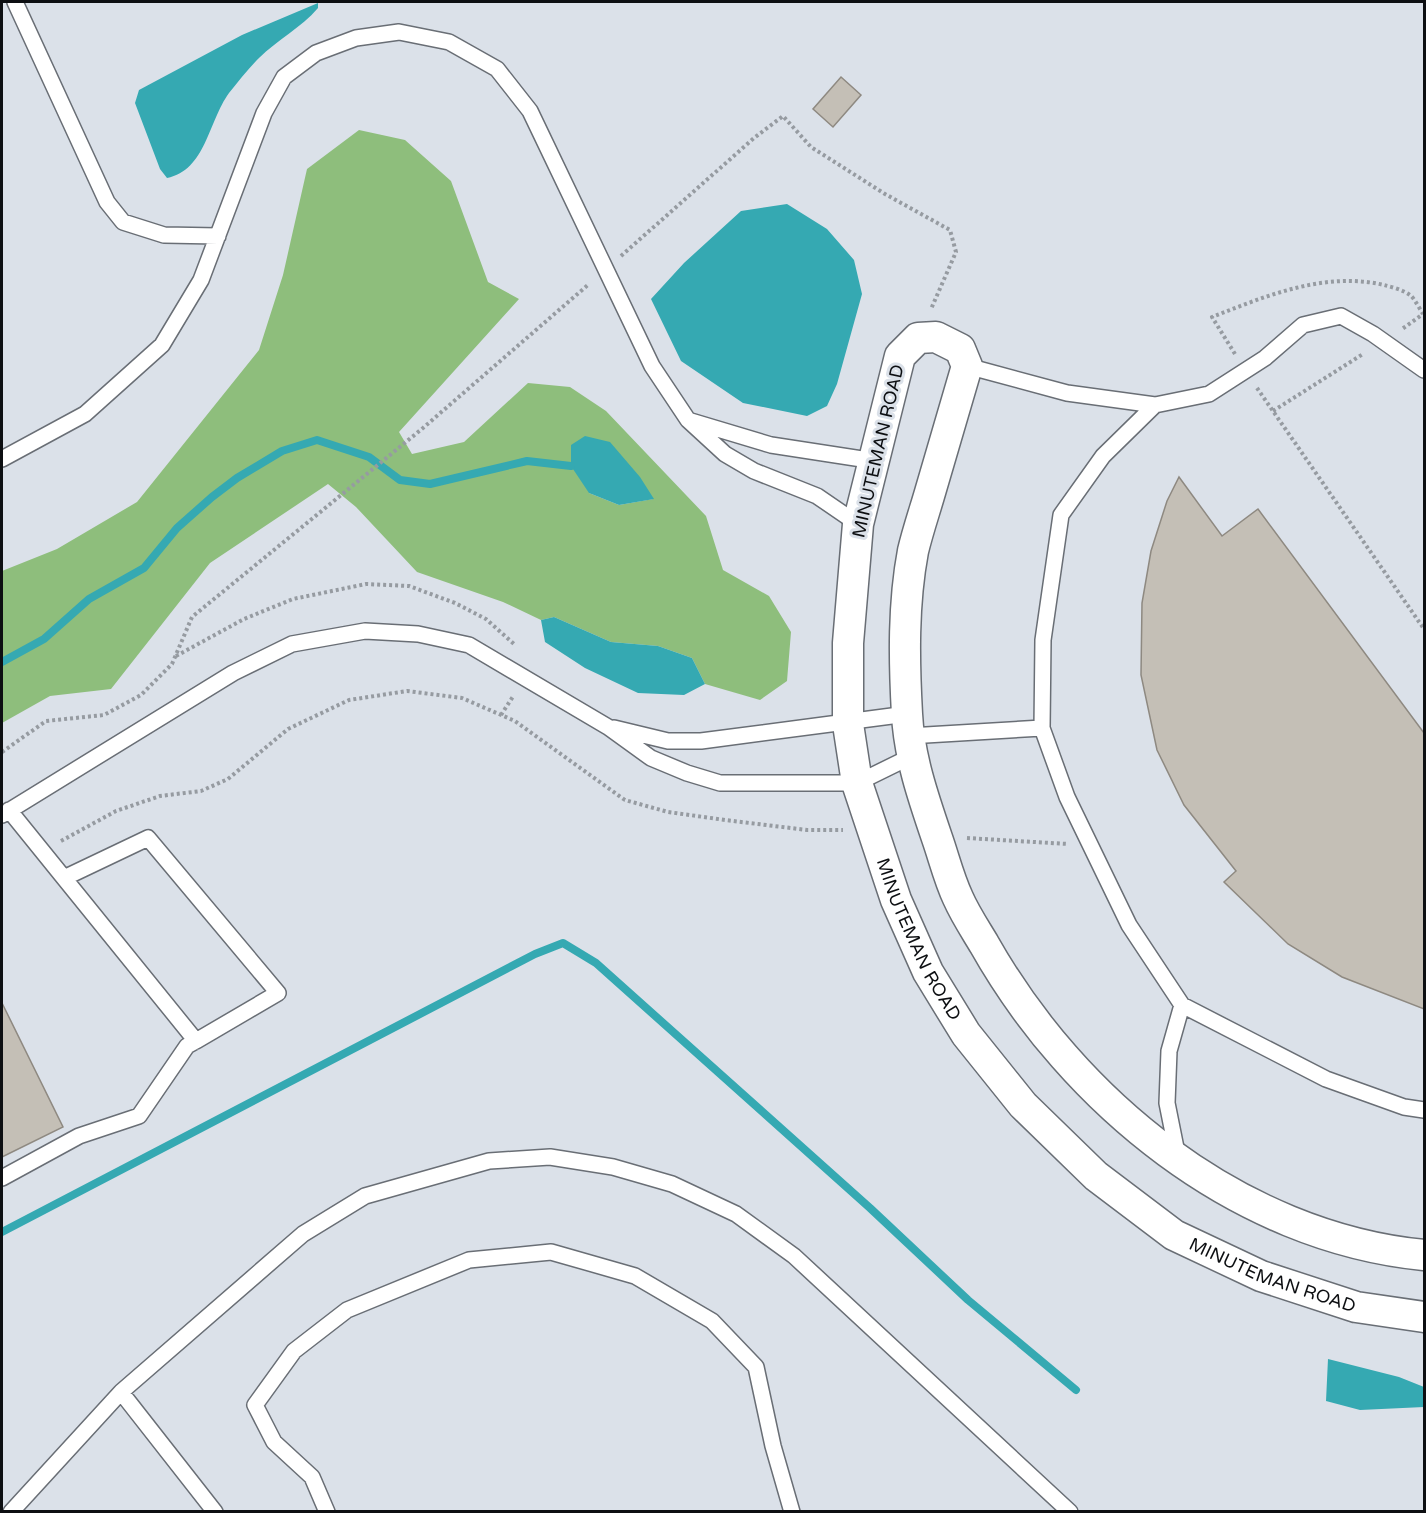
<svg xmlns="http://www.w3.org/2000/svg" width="1426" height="1513" viewBox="0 0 1426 1513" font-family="'Varela Round',sans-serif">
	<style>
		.green { fill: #8ebe7c; fill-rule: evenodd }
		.water { fill: #35a9b2 }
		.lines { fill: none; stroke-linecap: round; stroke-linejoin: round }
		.stream { stroke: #35a9b2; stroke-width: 8 }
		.building { fill: #c4bfb6; stroke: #8e8981; stroke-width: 1.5 }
		.lane-casing { stroke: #696e75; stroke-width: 18 }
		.street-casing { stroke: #696e75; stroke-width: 33 }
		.path { stroke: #969ba1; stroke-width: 4; stroke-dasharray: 3 3; stroke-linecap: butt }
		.lane { stroke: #fff; stroke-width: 15 }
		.street { stroke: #fff; stroke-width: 30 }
		.labels { text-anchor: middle; stroke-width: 6; stroke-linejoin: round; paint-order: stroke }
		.street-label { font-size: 18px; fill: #0d0f12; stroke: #dbe1e9 }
	</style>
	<rect width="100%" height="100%" fill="#dbe1e9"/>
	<path class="green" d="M359,130L405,140L451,181L488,282L519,299L399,432L412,454L464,442L528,383L570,387L606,411L706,516L723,570L769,596L791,632L787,681L760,700L705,684L692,658L658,646L611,642L554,617L541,620L503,602L417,572L356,507L328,484L210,563L111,689L50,696L2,723V571L57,549L137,502L259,350L283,275L307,169ZM589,493L653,499L619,505Z"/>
	<path class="water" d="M318,3V8C301,28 277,40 259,58C248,69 238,82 229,93C208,122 206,170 167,178L160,169L135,103L139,90L242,35Z
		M787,204L827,229L854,260L862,294L837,384L827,406L807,416L743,403L681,361L651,299L684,263L741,211Z
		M585,436L610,442L640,477L654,499L619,505L589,493L571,466V445Z
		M554,617L611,642L658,646L692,658L705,684L684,695L638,693L585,668L545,642L541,620Z
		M1328,1359L1399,1377L1424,1387V1407L1360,1410L1326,1401Z"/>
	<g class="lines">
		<path class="stream" d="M2,662L44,639L89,599L144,568L177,528L212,497L237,478L282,451L317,440L369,457L400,480L430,484L527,461L571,466
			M2,1232L535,954L563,943L596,963L870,1208L968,1300L1076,1390"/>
	</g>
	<path class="building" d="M841,77L861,95L833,127L813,109Z
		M1179,477L1222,536L1258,509L1424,733V1009L1342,977L1288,944L1224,882L1236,871L1184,805L1157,750L1141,675L1142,603L1151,551L1167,501Z
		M2,1003L63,1127L2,1157Z"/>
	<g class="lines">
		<defs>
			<path id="lane" d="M15,2L107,202L123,222L164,235L218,236
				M967,366L1067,393L1155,405L1209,394L1265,358L1303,325L1341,316L1373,334L1424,370
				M1155,405L1103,456L1061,515L1043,640L1042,728L1067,797L1129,925L1182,1005L1326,1079L1404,1107L1424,1110
				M691,421L771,445L875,461
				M2,459L85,414L162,345L201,280L264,113L284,77L316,53L356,38L399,32L449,42L497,69L530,111L652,366L688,420L725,454L754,471L817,496L858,524
				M614,728L668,741H701L907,714
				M909,736L1042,728
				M9,810L64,878
				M2,815L233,673L292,644L365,631L418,634L469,645L608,727L651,758L687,773L720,783H857L912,756
				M1178,1158L1167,1103L1169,1051L1182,1005
				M2,1178L79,1136L139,1116L187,1046L196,1041L278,993L148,838L64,878L196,1041
				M11,1512L121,1392
				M215,1512L121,1392L303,1234L365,1196L489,1161L550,1157L613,1167L672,1184L736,1214L794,1256L1070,1512
				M327,1512L312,1477L274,1442L255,1405L294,1351L347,1310L469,1260L551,1252L635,1276L712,1321L756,1367L773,1446L792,1512"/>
			<g id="street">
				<path id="s1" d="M1424,1255C1238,1237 1073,1102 984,944C975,929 965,914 958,898C949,879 944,858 937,838C923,797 909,756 907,714C904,660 903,604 913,551C918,530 925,510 931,489C943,448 955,407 967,366L960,349L936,337L918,338L900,356L858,524L848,643V724L857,783L896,900L928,972L966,1034L1023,1105L1096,1176L1174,1235L1261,1276L1356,1307L1424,1317"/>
			</g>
		</defs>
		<use href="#lane" class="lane-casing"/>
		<use href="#street" class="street-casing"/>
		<path class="path" d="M621,256L754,138L783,116L811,147L885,194L950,230L956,252L931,309
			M1235,354L1212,317C1266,296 1325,271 1384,285C1392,287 1403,290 1410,295C1415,299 1419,308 1423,314L1402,329
			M1257,388L1424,629
			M1273,411L1363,354
			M176,656L244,619L293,599L366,584L409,586L455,603L486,619L514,644
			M501,715L514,695
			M2,752L46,721L104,715L141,695L172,664L192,617L423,428L589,284
			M967,838L1068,844
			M61,841L116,811L160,796L201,791L228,779L288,729L349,700L407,691L462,698L515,721L625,800L668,812L725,820L807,830H843"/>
		<use href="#lane" class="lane"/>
		<use href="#street" class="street"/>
	</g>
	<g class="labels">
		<g class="street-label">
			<text transform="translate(878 451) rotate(-77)" y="6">MINUTEMAN ROAD</text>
			<text dy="6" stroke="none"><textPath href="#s1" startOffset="1850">MINUTEMAN ROAD</textPath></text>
			<text dy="6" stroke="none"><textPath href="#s1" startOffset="2354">MINUTEMAN ROAD</textPath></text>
		</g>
	</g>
	<rect width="1426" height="1513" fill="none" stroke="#0d0f12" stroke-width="6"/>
</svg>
